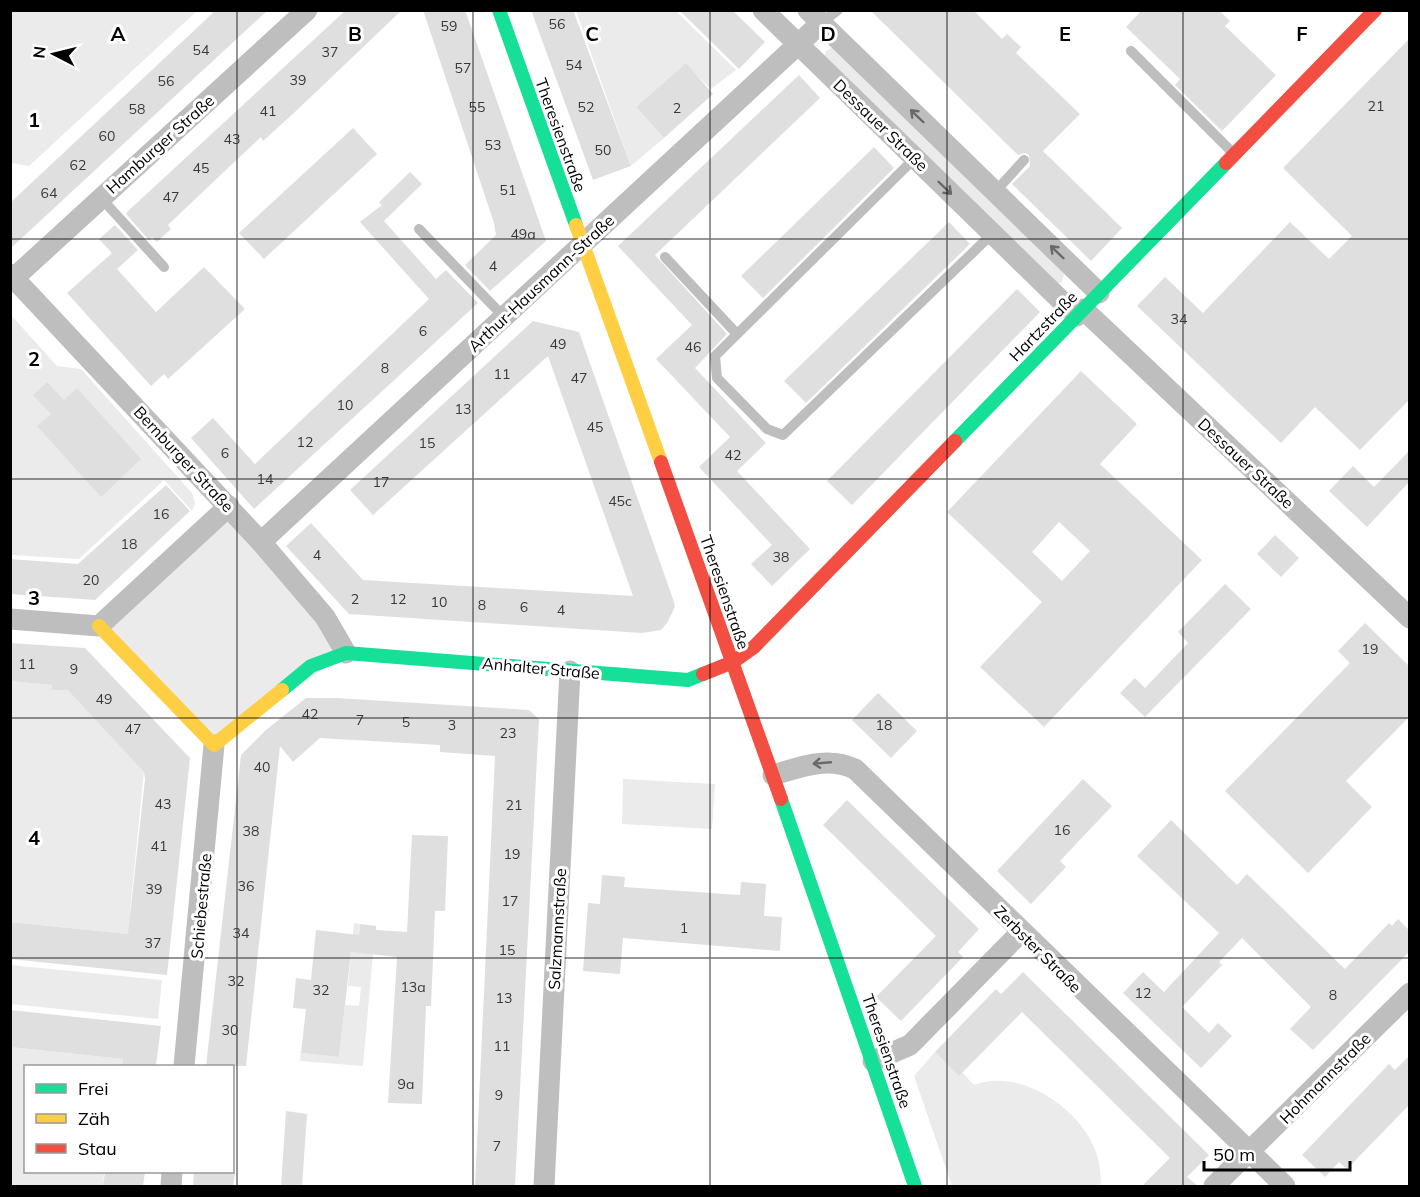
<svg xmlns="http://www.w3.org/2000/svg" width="1420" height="1197" viewBox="0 0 1420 1197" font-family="Mulish,sans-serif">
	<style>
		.green { fill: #ebebeb }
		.building { fill: #dfdfdf; fill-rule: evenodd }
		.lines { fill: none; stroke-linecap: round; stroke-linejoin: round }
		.lane { stroke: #bebebe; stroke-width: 10 }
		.street { stroke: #bebebe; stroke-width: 21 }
		.fast { stroke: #16e098; stroke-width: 14 }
		.slow { stroke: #ffcf43; stroke-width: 14 }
		.jam { stroke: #f24e42; stroke-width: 14 }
		.oneway { stroke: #686868 }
		.grid { fill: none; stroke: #000; stroke-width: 1.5; stroke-opacity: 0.55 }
		.labels { text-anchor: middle; stroke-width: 6; stroke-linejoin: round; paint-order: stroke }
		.number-label { font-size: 14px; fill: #383838 }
		.street-label { font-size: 16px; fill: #000; stroke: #fff }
		.grid-label { font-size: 20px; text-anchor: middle; font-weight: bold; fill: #000; stroke: #fff; stroke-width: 6; stroke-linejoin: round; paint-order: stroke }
	</style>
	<rect width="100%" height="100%" fill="#fff"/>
	<path class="green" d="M10,11L11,10L197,11L29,166L11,163Z
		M576,11H676L736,70L711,89L685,64L636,107L664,138L631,166Z
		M835,46L1065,270L1062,282L1056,284L824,57L826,51Z
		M10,314L57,366L81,369L192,493L195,503L192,511L164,480L79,559L11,555Z
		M229,506L346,653L214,745L99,626Z
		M10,681L52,685L51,690H69L144,771L130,911L139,912L137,935L11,922Z
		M623,779L715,784L712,829L622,824Z
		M354,923L360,924L357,952L373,954L363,1066L300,1061L301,1053L339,1057L345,1005L359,1006L361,987L348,986Z
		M10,965L162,980L158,1019L11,1004Z
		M11,1047L123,1059L122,1066H26V1172H104L103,1186H11Z
		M935,1052L959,1075L962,1072L974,1085C1029,1064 1109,1127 1100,1186H952L914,1076Z"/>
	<path class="building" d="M216,10H268L10,249V203Z
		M346,10H402L296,111L263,141L261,137L229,167L168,225L171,229L157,242L152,237L149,240L126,214L128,211Z
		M423,10H465L546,241L490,291L465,265L496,235L494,223Z
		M531,10H573L631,166L593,180Z
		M679,10H732L765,42L739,69Z
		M870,10H973L1002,39L1007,34L1021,47L1016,53L1080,114L1043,151L1122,228L1091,261L1012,184L1030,166L1029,155L1025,153L1018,155Z
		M1142,10H1219L1230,21L1225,26L1276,75L1222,131L1175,85L1180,79L1126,27Z
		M1410,38V399L1360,450L1315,407L1281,443L1137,306L1165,277L1203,313L1290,222L1329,259L1352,236L1283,168Z
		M686,63L713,94L664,138L636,107Z
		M799,75L820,98L655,255L727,334L695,368L766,443L737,471L810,549L772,586L751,564L772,545L699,467L730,437L656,359L692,325L618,246Z
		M353,128L377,154L264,259L239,233Z
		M874,147L894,168L763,298L741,276Z
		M410,172L422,184L384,221L436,279L446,270L478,303L254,509L191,438L213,418L255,464L429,299L360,222L382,205L379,202Z
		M949,222L970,244L806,403L784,381Z
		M115,225L138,250L117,269L156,312L204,267L245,309L168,379L164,374L151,386L67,293L112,253L99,239Z
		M1017,289L1040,312L852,505L827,481Z
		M533,321L579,332L673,599L675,607L667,623L661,630L642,633L349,614L286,546L311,523L363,580L633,596L548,356L373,515L350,490Z
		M1081,371L1137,424L1100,464L1202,560L1044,727L980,667L1042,602L947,512ZM1059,522L1090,551L1062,581L1032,552Z
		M47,382L64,400L77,388L141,459L101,497L37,426L51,414L33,395Z
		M1410,450V481L1367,527L1329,491L1353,466L1374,487Z
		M166,485L190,511L95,600L10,594V559L78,564Z
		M1275,535L1299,558L1281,577L1257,554Z
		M1225,584L1251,609L1145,717L1120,693L1135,678L1145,688L1188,643L1178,632Z
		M1365,623L1410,667V716L1346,781L1372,807L1308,873L1225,791L1350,663L1338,651Z
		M10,643L85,648L190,758L167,975L10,959V922L128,934L145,779L144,772L68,690H51L52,685L10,681Z
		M878,693L917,731L891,758L852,720Z
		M306,698H336L529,710L539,719L515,1186H475L495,756L440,752V745L320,738L293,762L280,746L246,1066H206L241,755L266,730Z
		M1083,779L1112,806L1060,861L1066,867L1031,904L997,871Z
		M847,800L979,929L958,952L963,957L901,1021L876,997L936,936L823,825Z
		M1171,820L1237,885L1247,874L1345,969L1389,923L1392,926L1398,919L1410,931V951L1313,1050L1290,1029L1311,1007L1242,938L1219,962L1222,965L1182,1007L1209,1033L1218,1023L1232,1036L1201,1068L1123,993L1143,972L1164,992L1219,933L1137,856Z
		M412,835L448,836L445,911H435L431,1006H426L422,1104L388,1103L397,957L351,952L339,1057L301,1053L306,1009L293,1008L296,978L311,980L316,930L359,935L360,924L376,926V930L407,932Z
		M602,875L625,877L624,887L740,895L741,882L766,884L764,916L782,917L780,951L623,938L620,974L583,971L588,903L600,904Z
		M1023,972L1209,1155L1187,1177L1198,1186H1142L1170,1158L1022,1012L959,1076L935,1052L996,989L1001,994Z
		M10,1010L161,1026L156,1066H122L123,1059L10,1047Z
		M1410,1055V1104L1347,1169L1339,1162L1325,1177L1302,1155L1389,1064L1395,1070Z
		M286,1111L307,1114L302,1186H281Z
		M105,1172H145L143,1186H103Z
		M194,1172H235L233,1186H193Z"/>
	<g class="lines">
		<path class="lane" d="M821,23L838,10
			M1131,51L1234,154
			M915,158L715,356L717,378L767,429L783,435L992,234
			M995,192L1024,160
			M101,198L164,267
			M419,229L504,317
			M665,257L737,334"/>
		<path class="street" d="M763,10L1077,316
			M808,10L1099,293
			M10,274L261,542L325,617L346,653
			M14,278L307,10
			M1083,309L1410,618
			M261,542L821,23
			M10,619L99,626L229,506
			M773,775C801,767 827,756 855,769L1285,1186
			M873,1061L910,1045L1021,932
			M184,1066L214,745
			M171,1186L172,1172
			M544,1186L570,671
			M1214,1186L1410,993"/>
		<path class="fast" d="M499,10L576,225
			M955,441L1226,163
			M282,690L311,666L346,653L688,680L703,674
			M781,799L915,1186"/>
		<path class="slow" d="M576,225L661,462
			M99,626L214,745L282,690"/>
		<path class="jam" d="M1226,163L1375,10
			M661,462L781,799
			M703,674L733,662L754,647L955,441"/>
	</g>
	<defs><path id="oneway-shaft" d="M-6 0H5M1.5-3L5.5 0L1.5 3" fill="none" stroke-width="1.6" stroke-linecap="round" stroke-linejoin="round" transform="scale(1.5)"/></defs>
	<g class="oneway">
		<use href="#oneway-shaft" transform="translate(917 116) rotate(-136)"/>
		<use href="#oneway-shaft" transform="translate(945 188) rotate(44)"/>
		<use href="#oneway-shaft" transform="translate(1057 252) rotate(-136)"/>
		<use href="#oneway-shaft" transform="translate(822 763) rotate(175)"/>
	</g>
	<path class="grid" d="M237,10V1186M473,10V1186M710,10V1186M947,10V1186M1183,10V1186M10,239H1410M10,479H1410M10,718H1410M10,958H1410"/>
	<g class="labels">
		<g class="number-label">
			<text x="557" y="29">56</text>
			<text x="449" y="31">59</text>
			<text x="201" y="55">54</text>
			<text x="330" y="57">37</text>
			<text x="574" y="70">54</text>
			<text x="463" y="73">57</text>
			<text x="298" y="85">39</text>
			<text x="166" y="86">56</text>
			<text x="1376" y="111">21</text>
			<text x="477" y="112">55</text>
			<text x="586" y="112">52</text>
			<text x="677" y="113">2</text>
			<text x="137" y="114">58</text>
			<text x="268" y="116">41</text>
			<text x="107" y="141">60</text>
			<text x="232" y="144">43</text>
			<text x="493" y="150">53</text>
			<text x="603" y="155">50</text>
			<text x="78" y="170">62</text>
			<text x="201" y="173">45</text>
			<text x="508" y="195">51</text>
			<text x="49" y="198">64</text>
			<text x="171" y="202">47</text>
			<text x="523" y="239">49a</text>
			<text x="493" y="271">4</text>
			<text x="1179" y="324">34</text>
			<text x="423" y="336">6</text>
			<text x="558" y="349">49</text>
			<text x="693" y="352">46</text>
			<text x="385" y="373">8</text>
			<text x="502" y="379">11</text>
			<text x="579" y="383">47</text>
			<text x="345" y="410">10</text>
			<text x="463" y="414">13</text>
			<text x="595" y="432">45</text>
			<text x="305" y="447">12</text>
			<text x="427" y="448">15</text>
			<text x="225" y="458">6</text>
			<text x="733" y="460">42</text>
			<text x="265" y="484">14</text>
			<text x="381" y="487">17</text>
			<text x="620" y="506">45c</text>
			<text x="161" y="519">16</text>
			<text x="129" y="549">18</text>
			<text x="317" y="560">4</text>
			<text x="781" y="562">38</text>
			<text x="91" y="585">20</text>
			<text x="355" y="604">2</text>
			<text x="398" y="604">12</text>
			<text x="439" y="607">10</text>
			<text x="482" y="610">8</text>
			<text x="524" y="612">6</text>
			<text x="561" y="615">4</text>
			<text x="1370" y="654">19</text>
			<text x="27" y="669">11</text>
			<text x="74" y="674">9</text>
			<text x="104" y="704">49</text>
			<text x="310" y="719">42</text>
			<text x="360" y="725">7</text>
			<text x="406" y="727">5</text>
			<text x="452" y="730">3</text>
			<text x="884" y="730">18</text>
			<text x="133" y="734">47</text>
			<text x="508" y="738">23</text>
			<text x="262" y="772">40</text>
			<text x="163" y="809">43</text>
			<text x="514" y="810">21</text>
			<text x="1062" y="835">16</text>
			<text x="251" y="836">38</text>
			<text x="159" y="851">41</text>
			<text x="512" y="859">19</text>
			<text x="246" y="891">36</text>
			<text x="154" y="894">39</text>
			<text x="510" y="906">17</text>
			<text x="684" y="933">1</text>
			<text x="241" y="938">34</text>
			<text x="153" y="948">37</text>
			<text x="507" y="955">15</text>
			<text x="236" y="986">32</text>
			<text x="413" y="992">13a</text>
			<text x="321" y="995">32</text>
			<text x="1143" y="998">12</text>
			<text x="1333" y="1000">8</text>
			<text x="504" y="1003">13</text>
			<text x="230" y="1035">30</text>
			<text x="502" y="1051">11</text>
			<text x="406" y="1089">9a</text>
			<text x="499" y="1100">9</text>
			<text x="497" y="1151">7</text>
		</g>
		<g class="street-label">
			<text transform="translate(881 125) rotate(44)" y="6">Dessauer Straße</text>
			<text transform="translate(561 135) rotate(70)" y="6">Theresienstraße</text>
			<text transform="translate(160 144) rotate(-42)" y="6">Hamburger Straße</text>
			<text transform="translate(541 283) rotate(-43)" y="6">Arthur-Hausmann-Straße</text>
			<text transform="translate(1043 326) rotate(-46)" y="6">Hartzstraße</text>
			<text transform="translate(184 459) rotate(47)" y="6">Bernburger Straße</text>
			<text transform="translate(1246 463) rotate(43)" y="6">Dessauer Straße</text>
			<text transform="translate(725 592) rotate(71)" y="6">Theresienstraße</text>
			<text transform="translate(541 668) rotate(5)" y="6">Anhalter Straße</text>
			<text transform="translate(201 906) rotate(-85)" y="6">Schiebestraße</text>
			<text transform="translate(557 929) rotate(-87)" y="6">Salzmannstraße</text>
			<text transform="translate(1038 949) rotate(45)" y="6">Zerbster Straße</text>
			<text transform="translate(887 1051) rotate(71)" y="6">Theresienstraße</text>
			<text transform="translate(1325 1078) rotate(-45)" y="6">Hohmannstraße</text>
		</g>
	</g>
	<g class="grid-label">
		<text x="118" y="41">A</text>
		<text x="355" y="41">B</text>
		<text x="592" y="41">C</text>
		<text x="828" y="41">D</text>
		<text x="1065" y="41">E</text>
		<text x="1302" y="41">F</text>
		<text x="34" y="127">1</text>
		<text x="34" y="366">2</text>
		<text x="34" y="605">3</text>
		<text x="34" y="845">4</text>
	</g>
	<rect width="1420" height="1197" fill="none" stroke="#000000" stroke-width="24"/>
	<rect x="24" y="1065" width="210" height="108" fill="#ffffff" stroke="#999999" stroke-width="1.5"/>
	<rect x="36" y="1084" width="30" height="9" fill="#16e098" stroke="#999999" stroke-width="1.5"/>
	<text x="78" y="1095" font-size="18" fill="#000000">Frei</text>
	<rect x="36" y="1114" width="30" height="9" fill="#ffcf43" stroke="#999999" stroke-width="1.5"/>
	<text x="78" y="1125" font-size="18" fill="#000000">Zäh</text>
	<rect x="36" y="1144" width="30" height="9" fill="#f24e42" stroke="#999999" stroke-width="1.5"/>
	<text x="78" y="1155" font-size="18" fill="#000000">Stau</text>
	<g transform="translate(54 54) rotate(277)" stroke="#ffffff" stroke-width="4.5" paint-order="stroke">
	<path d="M0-4.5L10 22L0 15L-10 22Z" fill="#000000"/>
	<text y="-9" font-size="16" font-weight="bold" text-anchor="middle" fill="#000000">N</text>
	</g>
	<path d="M1204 1161v9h146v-9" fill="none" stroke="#000000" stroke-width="3"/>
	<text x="1213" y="1161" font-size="18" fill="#000000" stroke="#ffffff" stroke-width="4.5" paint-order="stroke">50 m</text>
</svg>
